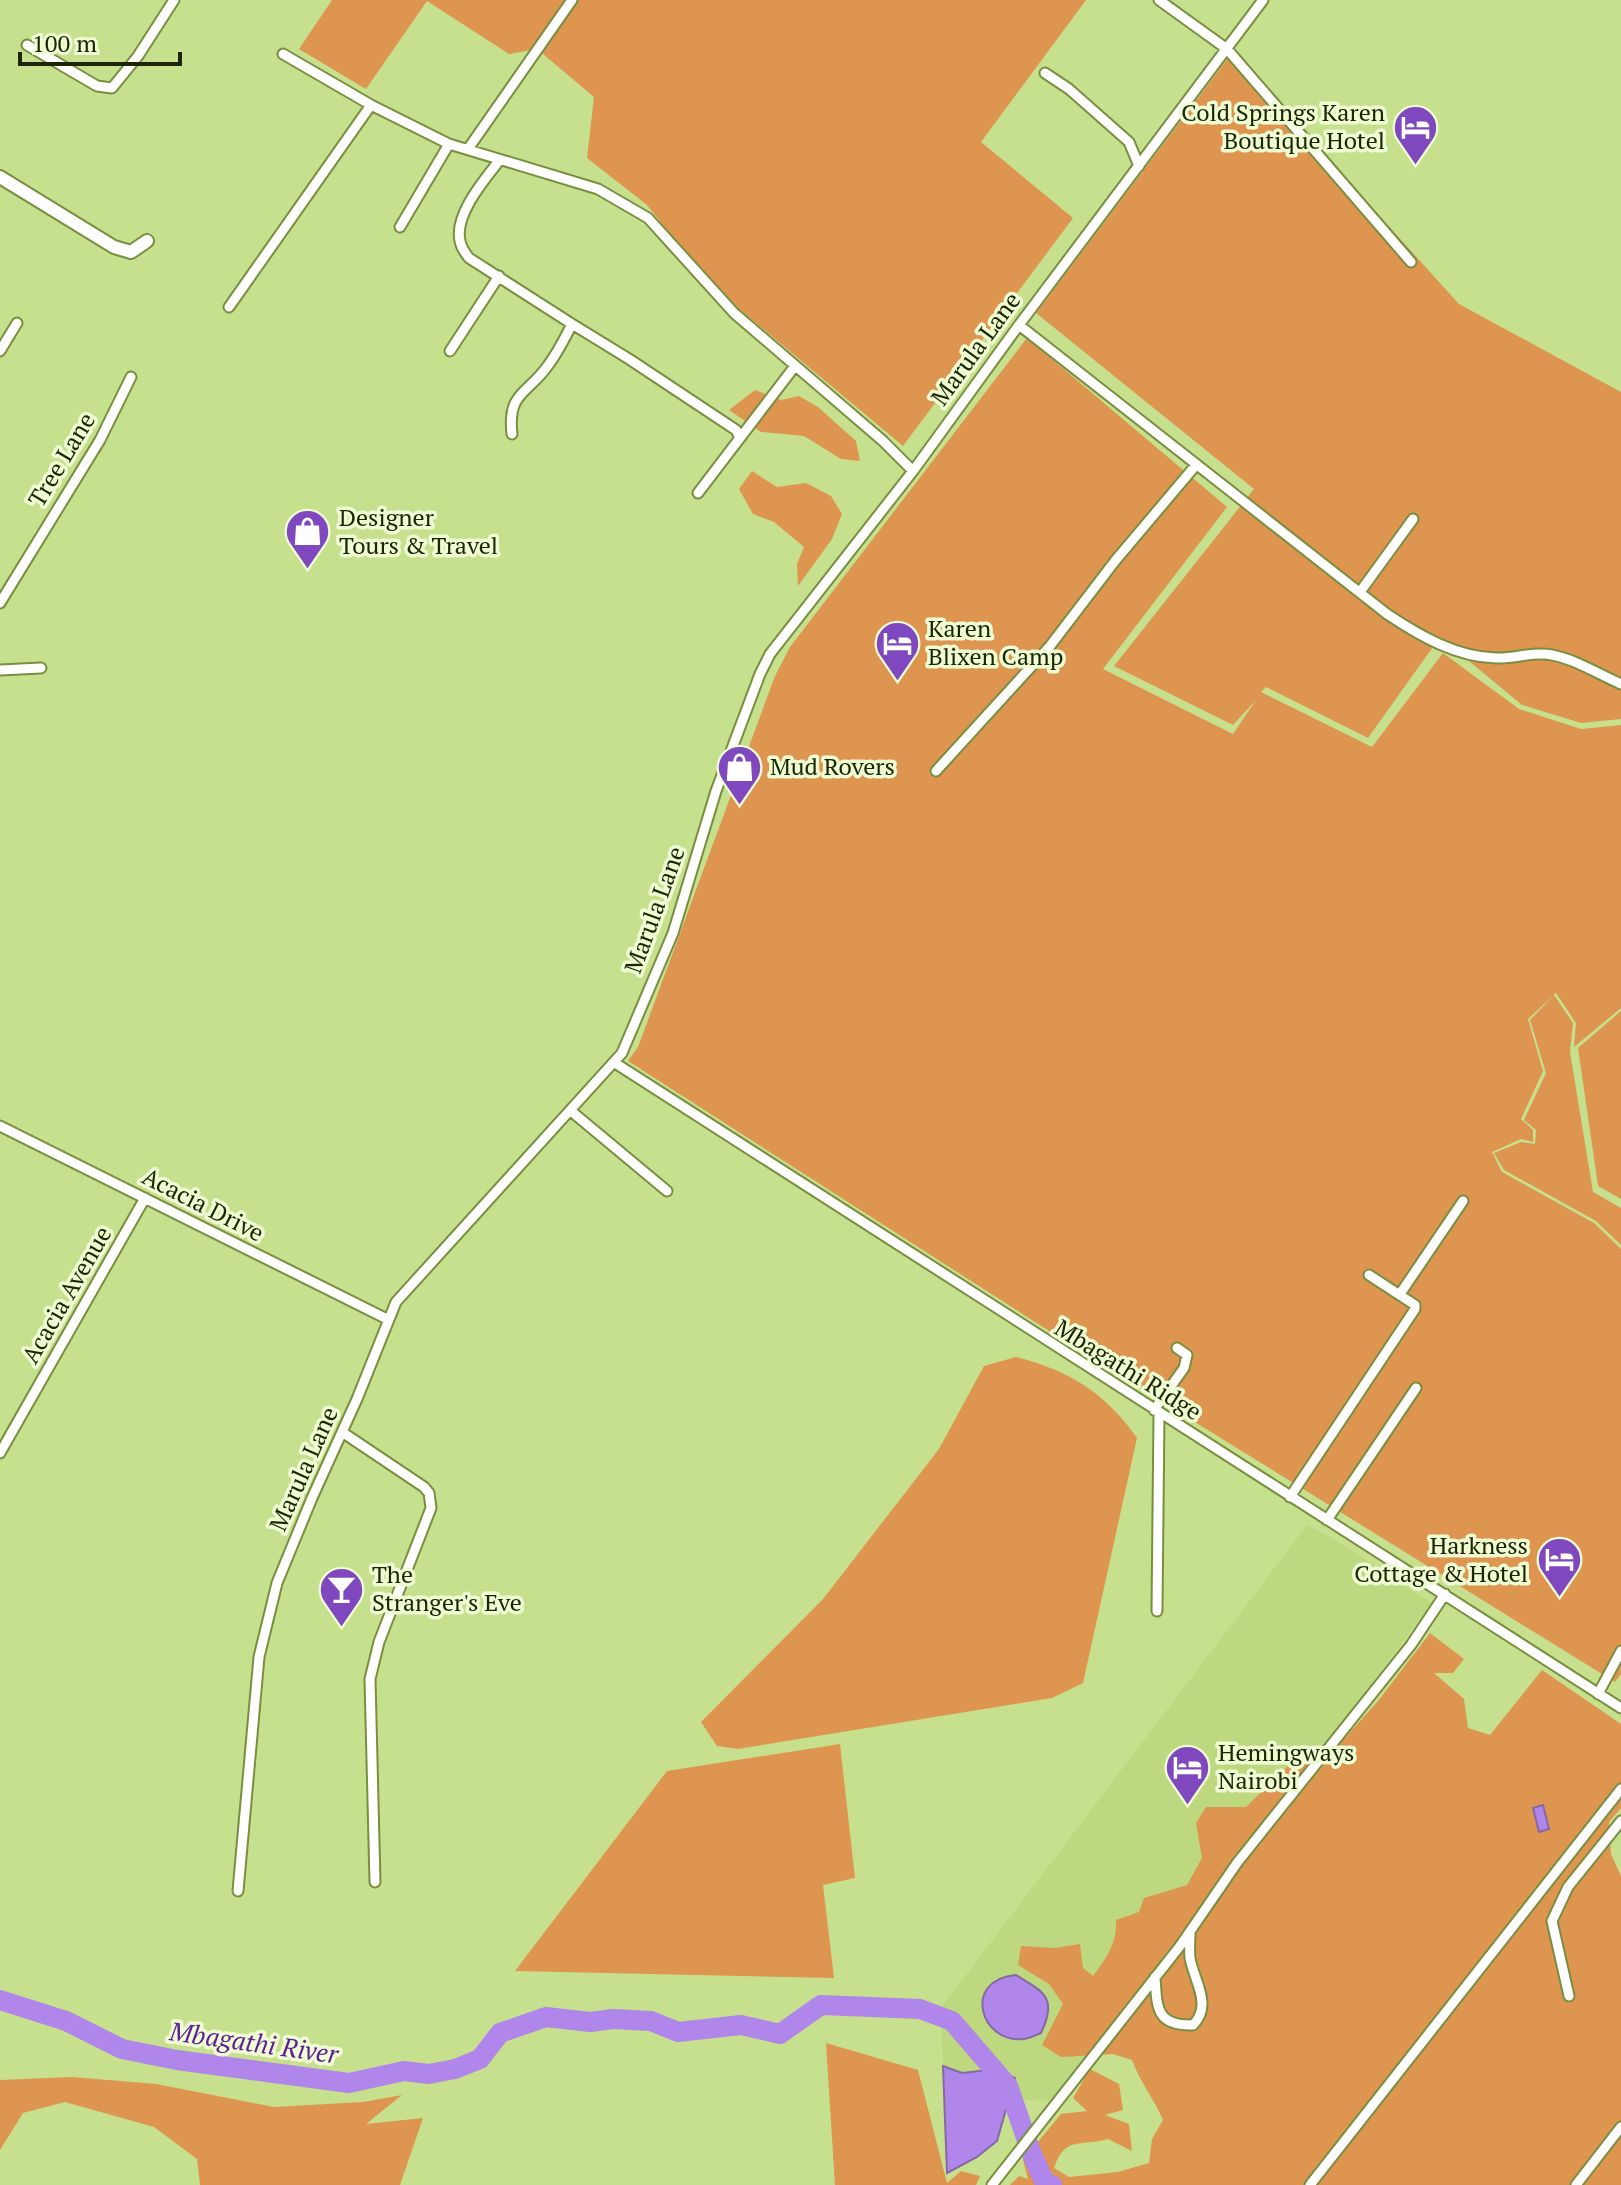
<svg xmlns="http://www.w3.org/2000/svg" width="1621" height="2185" viewBox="0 0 1621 2185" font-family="'PT Serif',serif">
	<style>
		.built { fill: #bdd87e }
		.green { fill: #dd9550 }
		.water { fill: #b086ea; stroke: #8469a5; stroke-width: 2 }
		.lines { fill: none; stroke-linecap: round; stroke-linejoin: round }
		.river { stroke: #b086ea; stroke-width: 20 }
		.minor-casing { stroke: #798f3f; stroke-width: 13 }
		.tertiary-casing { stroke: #798f3f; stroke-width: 16 }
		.minor { stroke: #fff; stroke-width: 9 }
		.tertiary { stroke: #fff; stroke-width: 12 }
		.labels { text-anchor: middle; stroke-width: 7; stroke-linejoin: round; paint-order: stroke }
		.poi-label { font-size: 24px; fill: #1d2604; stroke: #eefbd3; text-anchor: start }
		.street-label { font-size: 24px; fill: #1d2604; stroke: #eefbd3 }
		.water-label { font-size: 26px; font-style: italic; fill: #5c1f95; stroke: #eefbd3 }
	</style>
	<rect width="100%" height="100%" fill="#c7e08e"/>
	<path class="built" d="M1307,1525L1329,1536L1432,1603L1060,2095L1047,2101L1011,2099L1004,2112L997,2141L977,2157L947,2173L941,2008Z"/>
	<path class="green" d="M332,0H1086L981,142L1073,218L903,446L738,308L685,253L647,205L587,158L594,97L537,49L509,54L427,1L366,89L299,49Z
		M1232,53L1459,304L1621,392V719L1581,723L1522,705L1440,637L1368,738L1266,687L1261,692L1372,747L1443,653L1519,709L1581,729L1621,725V1008L1574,1047L1576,1023L1556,993L1528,1019L1543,1071L1521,1119L1533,1130V1142L1521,1139L1492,1152L1502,1172L1594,1223L1621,1249V1674L1615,1682L1085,1354L628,1061L638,1047L775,676L790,647L1027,338L1227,507L1103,669L1233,734L1256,700L1233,725L1114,666L1254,489L1036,313Z
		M755,390L781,400L799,396L818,407L856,441L860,461L841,459L804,436L761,432L729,410Z
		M752,471L777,487L806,483L831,496L842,514L832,539L798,586L797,564L804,547L774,522L753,514L739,489Z
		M1554,995L1573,1023L1570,1052L1593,1192L1621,1208V1245L1596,1221L1504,1170L1494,1153L1521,1142L1535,1144L1536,1130L1524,1120L1546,1073L1530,1020Z
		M1621,1011V1199L1598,1186L1578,1048Z
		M1016,1357C1068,1370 1106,1393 1137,1438L1083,1683L1052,1698L738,1749L717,1746L701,1722L823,1599L939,1449L984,1366Z
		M1430,1633L1464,1659L1453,1673H1434L1464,1699L1468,1728L1490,1735L1542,1670L1621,1724V1808L1609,1822L1611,1854L1621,1876V2185H1010L1019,2176L1028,2179L1023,2160L1061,2114L1087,2111L1073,2098L1090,2069L1119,2084L1123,2110L1105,2115L1129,2124L1132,2151L1108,2139C1081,2147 1065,2135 1054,2168L1069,2177L1118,2172L1149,2163L1152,2139L1163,2120C1154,2099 1140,2082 1132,2060L1113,2054L1061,2057L1042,2045L1063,2004L1049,1984L1018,1965L1021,1946L1055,1948L1080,1944L1083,1968L1093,1976C1107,1957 1117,1944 1116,1920L1139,1912L1144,1898L1187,1885L1202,1858L1196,1823L1206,1807H1246L1291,1763L1328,1757L1378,1701Z
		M840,1744L855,1878L823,1885L834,1978L515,1971L667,1771Z
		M826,2043L918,2070L947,2183L961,2171L980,2176L976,2185H835Z
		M72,2077L156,2084L274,2107L363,2102L402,2095L366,2124L423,2118L400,2185H200L197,2159L154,2127L65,2102L23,2113L0,2150V2080Z"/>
	<path class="water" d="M1543,1805L1549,1829L1539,1832L1533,1808Z
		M1016,1975C1044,1992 1058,1998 1041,2033C1036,2035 1029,2039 1023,2039C981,2044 961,1980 1016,1975Z
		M943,2066L962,2073L996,2069L1015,2078L997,2141L977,2157L947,2173Z"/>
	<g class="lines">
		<path class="river" d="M0,2000L66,2021L122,2049L177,2060L349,2083L404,2071L429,2074L455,2069L480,2059L500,2033L546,2017L590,2022L613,2019L651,2021L678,2032L741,2025L780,2034L821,2005L920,2009L952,2021L1008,2086L1031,2152L1045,2183L1052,2185"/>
		<defs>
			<path id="minor" d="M1159,0L1227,49L1411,262
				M27,45L97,86L112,88L138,56L174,0
				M283,54L371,105L449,144L598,189L648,218L734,313L883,441L913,471
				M1045,73L1069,89L1129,142L1139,166
				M468,149L572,0
				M499,161C484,180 454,215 460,241C461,247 465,253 469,258L572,324C565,338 558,352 549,364C529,394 507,391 512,434
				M400,227L449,144
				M229,307L371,105
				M572,324L629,359L736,430L740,438L698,493
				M1019,325L1387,614C1420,636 1456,657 1496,658C1514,659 1534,651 1552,655C1577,660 1598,674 1621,684
				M0,351L17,323
				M450,351L499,276
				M740,438L795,366
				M1360,592L1413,519
				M0,603L100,440L131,377
				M0,670L41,668
				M936,771L1050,646L1115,561L1196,465
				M615,1063L1621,1708
				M571,1111L667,1191
				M0,1126L387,1319
				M1400,1294L1463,1201
				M1154,1410L1184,1368L1187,1355L1177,1348
				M342,1432L424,1487L429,1493L431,1508L379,1642L370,1679L375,1882
				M0,1453L145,1198
				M1290,1497L1415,1309V1305L1369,1275
				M1327,1520L1416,1388
				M1157,1611L1159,1414
				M1598,1694L1621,1651
				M238,1891L259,1657L277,1583L312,1498L357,1399L396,1302L622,1053L673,933L716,791L760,674L770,654L913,471L1019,325L1263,0
				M1155,1977C1157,2008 1156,2026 1193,2025C1213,2005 1194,1981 1190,1958C1189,1950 1190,1940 1190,1932
				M1569,1996L1552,1921L1568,1887L1621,1821
				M992,2185L1180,1946L1237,1863L1411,1645L1445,1594
				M1310,2185L1621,1789
				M1576,2185L1621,2127"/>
			<path id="tertiary" d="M0,177L114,247L131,252L147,241"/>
		</defs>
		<use href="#minor" class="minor-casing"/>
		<use href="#tertiary" class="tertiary-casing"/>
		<use href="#minor" class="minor"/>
		<use href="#tertiary" class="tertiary"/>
	</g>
	<defs>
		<symbol id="hotel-pin" viewBox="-11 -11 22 30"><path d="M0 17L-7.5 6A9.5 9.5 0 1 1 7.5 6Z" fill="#8048bf" stroke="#eefbd3"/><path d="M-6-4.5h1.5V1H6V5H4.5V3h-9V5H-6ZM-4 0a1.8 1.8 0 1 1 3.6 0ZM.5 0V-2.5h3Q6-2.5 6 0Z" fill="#fff"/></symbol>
		<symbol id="shop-pin" viewBox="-11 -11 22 30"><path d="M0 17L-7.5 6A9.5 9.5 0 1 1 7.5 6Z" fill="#8048bf" stroke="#eefbd3"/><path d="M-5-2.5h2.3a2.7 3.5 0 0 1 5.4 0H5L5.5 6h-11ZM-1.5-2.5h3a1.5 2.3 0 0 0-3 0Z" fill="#fff"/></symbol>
		<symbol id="bar-pin" viewBox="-11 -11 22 30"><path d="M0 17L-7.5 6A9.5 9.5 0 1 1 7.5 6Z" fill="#8048bf" stroke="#eefbd3"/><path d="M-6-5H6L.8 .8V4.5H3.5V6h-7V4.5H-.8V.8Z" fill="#fff"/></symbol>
	</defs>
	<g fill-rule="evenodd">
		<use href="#hotel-pin" x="1390" y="102" width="51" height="69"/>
		<use href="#shop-pin" x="282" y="506" width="51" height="69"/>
		<use href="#hotel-pin" x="872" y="618" width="51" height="69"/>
		<use href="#shop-pin" x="714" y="742" width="51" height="69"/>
		<use href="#hotel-pin" x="1534" y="1534" width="51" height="69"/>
		<use href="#bar-pin" x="316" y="1564" width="51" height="69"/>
		<use href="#hotel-pin" x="1162" y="1742" width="51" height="69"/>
	</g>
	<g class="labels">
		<g class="poi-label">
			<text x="1385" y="121" text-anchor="end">Cold Springs Karen<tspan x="1385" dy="28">Boutique Hotel</tspan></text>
			<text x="339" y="526">Designer<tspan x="339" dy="28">Tours &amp; Travel</tspan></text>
			<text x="928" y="637">Karen<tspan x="928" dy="28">Blixen Camp</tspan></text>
			<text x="770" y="775">Mud Rovers</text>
			<text x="1528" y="1554" text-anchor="end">Harkness<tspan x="1528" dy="28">Cottage &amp; Hotel</tspan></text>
			<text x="372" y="1583">The<tspan x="372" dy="28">Stranger's Eve</tspan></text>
			<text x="1218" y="1761">Hemingways<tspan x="1218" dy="28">Nairobi</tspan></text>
		</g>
		<g class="street-label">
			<text transform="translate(976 349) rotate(-54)" y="8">Marula Lane</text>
			<text transform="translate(62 460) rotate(-59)" y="8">Tree Lane</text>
			<text transform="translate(655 910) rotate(-70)" y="8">Marula Lane</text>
			<text transform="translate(203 1205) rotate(27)" y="8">Acacia Drive</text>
			<text transform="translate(67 1295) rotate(-60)" y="8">Acacia Avenue</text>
			<text transform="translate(1128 1370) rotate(32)" y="8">Mbagathi Ridge</text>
			<text transform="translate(304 1469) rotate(-66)" y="8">Marula Lane</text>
		</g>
		<g class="water-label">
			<text transform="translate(254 2043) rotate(8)" y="9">Mbagathi River</text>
		</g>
	</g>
	<path d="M20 52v12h160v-12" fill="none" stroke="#1d2604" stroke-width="4"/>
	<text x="32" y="52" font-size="24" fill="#1d2604" stroke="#eefbd3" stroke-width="6" paint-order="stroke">100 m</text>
</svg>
